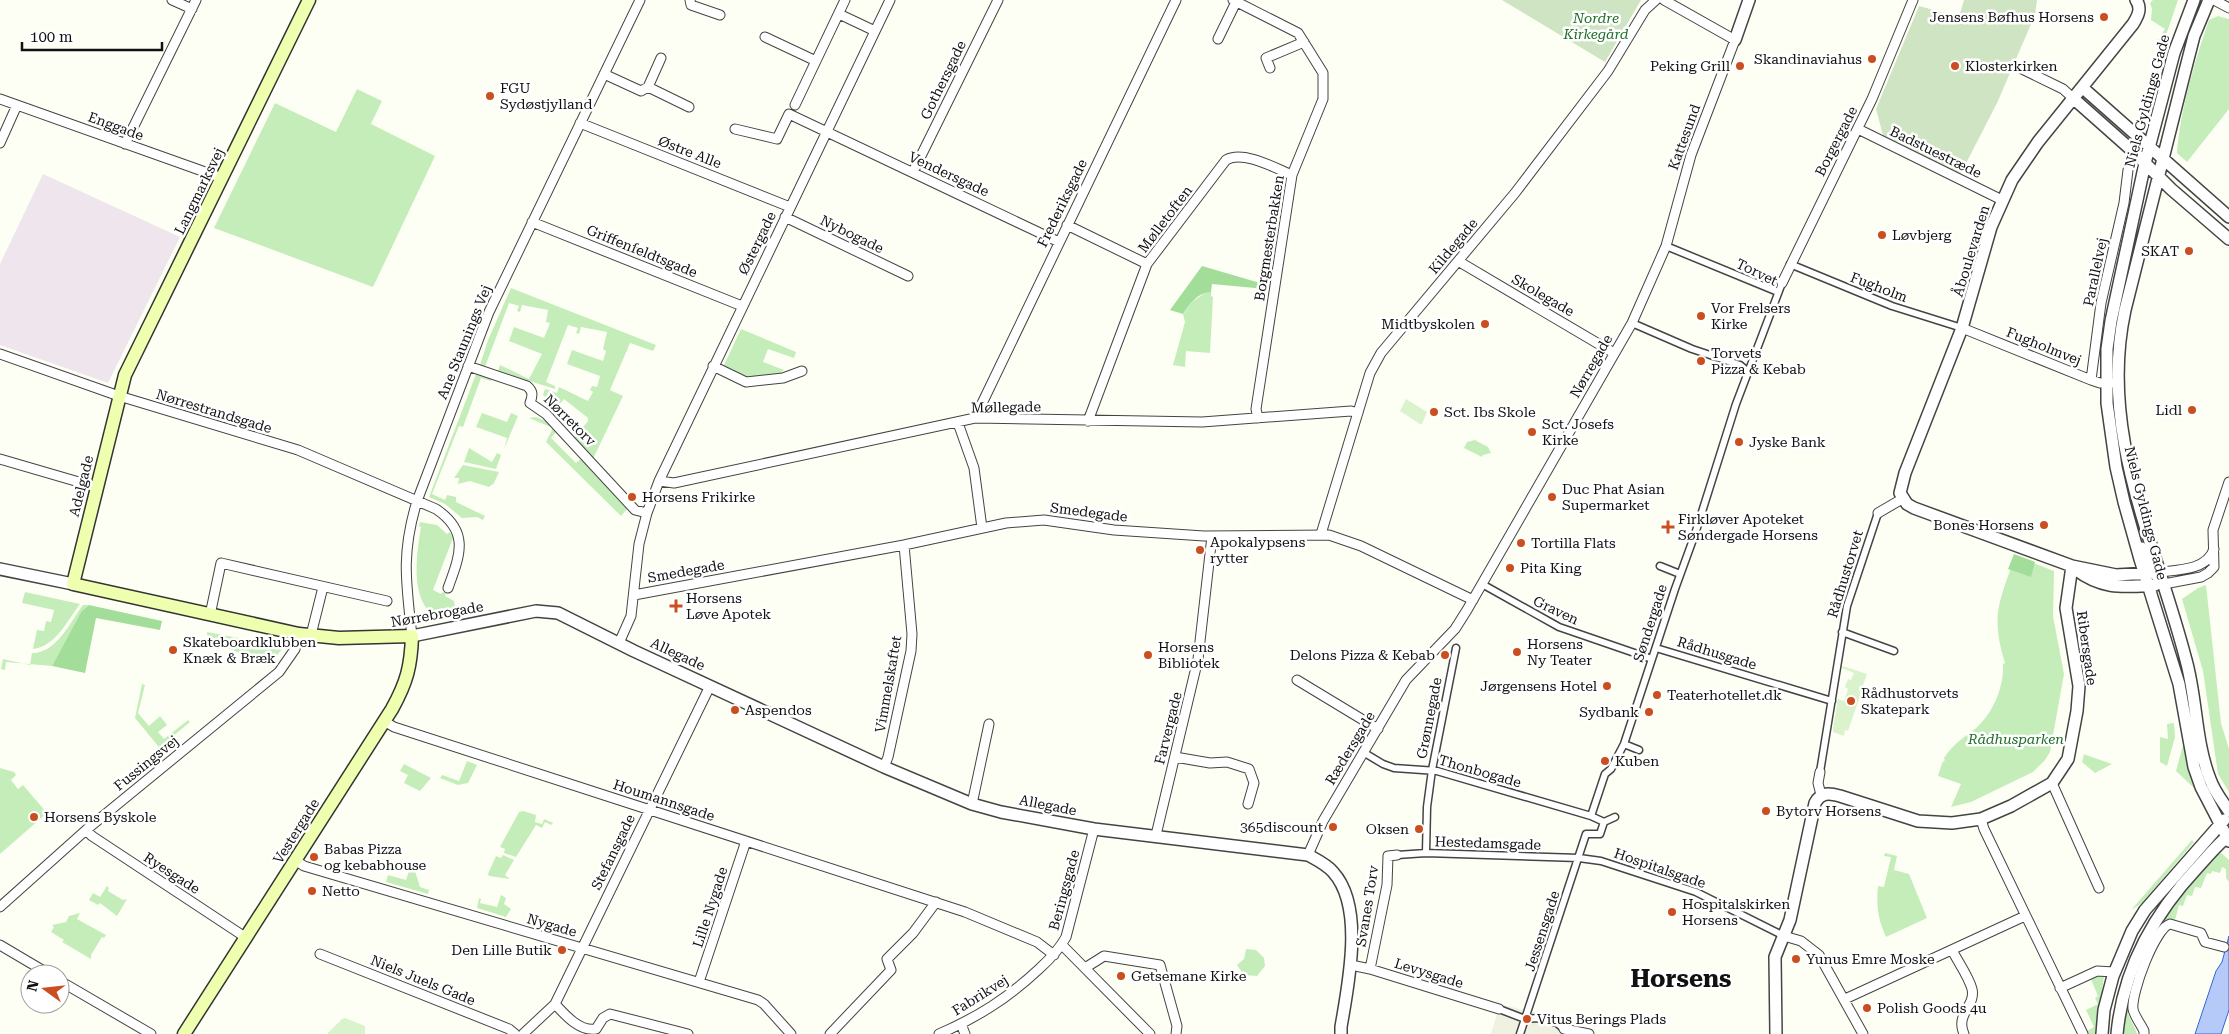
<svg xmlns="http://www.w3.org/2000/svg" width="2229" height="1034" viewBox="0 0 2229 1034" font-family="'Roboto Serif',serif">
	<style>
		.industrial { fill: #efe5ed }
		.green { fill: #c4edba }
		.forest { fill: #a2de99 }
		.cemetery { fill: #cee4c2 }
		.pitch { fill: #daf3cd }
		.plaza { fill: #f0f1e1 }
		.water { fill: #b6cafa; stroke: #3865d5 }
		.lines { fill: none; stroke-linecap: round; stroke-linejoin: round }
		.pedestrian-casing { stroke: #444; stroke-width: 9 }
		.minor-casing { stroke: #444; stroke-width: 11 }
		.tertiary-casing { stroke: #444; stroke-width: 14 }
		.secondary-casing { stroke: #333; stroke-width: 15 }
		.pedestrian { stroke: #fff; stroke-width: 6 }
		.minor { stroke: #fff; stroke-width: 9 }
		.tertiary { stroke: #fff; stroke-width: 11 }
		.secondary { stroke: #eeffaf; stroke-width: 12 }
		.poi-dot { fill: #ca4e1f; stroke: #fff; stroke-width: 2 }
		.labels { text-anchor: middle; stroke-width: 5; stroke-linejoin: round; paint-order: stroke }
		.poi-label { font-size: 14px; fill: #111; stroke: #fff; text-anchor: start }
		.park-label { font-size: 14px; font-style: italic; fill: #1c6e25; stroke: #fff }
		.street-label { font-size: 14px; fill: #111; stroke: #fff }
		.town-label { font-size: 24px; font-weight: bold; fill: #111; stroke: #fff }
	</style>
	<rect width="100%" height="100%" fill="#fefff4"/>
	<path class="industrial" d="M43,174L180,237L108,383L0,345V264Z"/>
	<path class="green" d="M2153,0H2178L2163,44L2158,40L2165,29L2151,20L2152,9L2150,3Z
		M2218,16L2229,19V109L2187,162L2177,153C2180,111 2195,60 2209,20Z
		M357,89L382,101L371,124L435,156L373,287L214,228L275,103L336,132Z
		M511,288L656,345L653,351L630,343L610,390L623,396L592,461L573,439L588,421V418L564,399L551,414L556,406L543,395L545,389L557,393L559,387L588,401L593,392L590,390L592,386L597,387L600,376L567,364L572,350L603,361L606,351L603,349L607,332L581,327L579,334L576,333L578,328L568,325L546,382L555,386V389L498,371L500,365L529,379L542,354L509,341L514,327L544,338L550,323L546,322L548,310L522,305L520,312L517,311L519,306L509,303L485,367L480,365L488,340Z
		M1206,292H1211V296L1213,297L1210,353L1186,351L1185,367L1173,365L1185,322L1183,314L1192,302Z
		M741,329L796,352L794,358L768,349L763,362L784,370L779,374L751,378L725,367L724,365Z
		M476,374L492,379L491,381L481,378L463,427L459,426L432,494L445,500L447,495L456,497V502L485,516L483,520L477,517L462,518L445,504L429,497Z
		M482,413L507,422L511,413L518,416L504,449L507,438L476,427Z
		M536,417C545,420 551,424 556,432L551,438L576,463L582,458L629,507L621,516L546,442L553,428L529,418Z
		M1475,440L1488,447L1491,453L1483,455L1482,457L1464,448L1467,442Z
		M469,448L492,462L497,453L501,455L496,469L464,462Z
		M463,465L499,472L494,483L489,487L470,481L458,484L459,478H454Z
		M420,522L437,525L447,534L450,532L453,538L433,590L441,594L443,592L446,593L445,596L454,601L456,614L434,615C409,599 417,551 421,527L419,526Z
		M2015,556L2054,571L2053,616L2064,674L2050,752L2045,760L2033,772L1971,802L1951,807L1961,784L1938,776L1942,763L1945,760L1944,758C1952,745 1963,738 1975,729C1992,714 2004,689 2003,664L2005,663C1990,614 2000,601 2015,556Z
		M2206,585L2221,723L2229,749V792L2218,774L2203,671L2182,599L2198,588Z
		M25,592L80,604C67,621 56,646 33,649L37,630L44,631L46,621L51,622L54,610L22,603Z
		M83,605H89L81,612L52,666L6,662L5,670L1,669L3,659L30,665L32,653C57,653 70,622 83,605Z
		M207,632L280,646L282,649L269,666L212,641L213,637L207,635Z
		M142,684L145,685L138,713L149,726L160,716L167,725L158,732L164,739L188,720L190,722L166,742L170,747L163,752L135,718Z
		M2174,723L2175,737L2167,766L2160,762V737L2168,739L2167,724Z
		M2185,738L2196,790L2176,771Z
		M2084,754L2086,755L2112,764L2095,773L2082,762Z
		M467,761L477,765L468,783L458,785L440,778L442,775L459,781Z
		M404,764L431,778L420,791L404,783L408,775L400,771Z
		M0,768L14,772L16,775L11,780L18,789L23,785L47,813L0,854Z
		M523,811L536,815L535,822L542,824L544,819L553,823L551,825L545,822L542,828L536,825L516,857L504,853L505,849L500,847L519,812Z
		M2192,840L2194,842L2142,903L2131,910Z
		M1885,853L1897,856L1894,870L1909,874L1927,918L1886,937C1878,920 1876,905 1878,886L1884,887L1891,857L1884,856Z
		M2221,853L2229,860V882L2226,878V869L2222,867L2220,873L2212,871L2211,874L2207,873L2201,888L2195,887L2192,896L2187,895L2183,906L2179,905L2175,920H2164C2153,937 2122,993 2128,1013C2130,1020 2135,1027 2137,1034H2120L2135,966L2172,904L2216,856Z
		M503,855L514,860L505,875L510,879L489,876L488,874L496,856L501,858Z
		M412,861L420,887L429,890L428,894L386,882L388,875L406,880Z
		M107,886L109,888L108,891L123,900L127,899L117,916L100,903L98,905L89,900L93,893L100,897Z
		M501,895L506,898L504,904L511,909L506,917L477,908L479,898L481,899L480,903L497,907Z
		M80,913L77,919L106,935L104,938L102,937L91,955V959L62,942L64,940L51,932L54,927L52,925L66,922L69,916Z
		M1246,949L1256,950L1264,958L1265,966L1257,976L1244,975L1237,965L1244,959Z
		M2099,975L2104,976L2096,1034H2088L2087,1031L2094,1027L2086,1010L2098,1004L2095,998L2098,996L2090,977Z"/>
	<path class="forest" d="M1202,266L1267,285L1266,289L1212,284L1211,292C1198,292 1189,305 1183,314L1170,310Z
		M2014,554L2035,562L2031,577L2008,569Z
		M89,605L162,621L160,630L96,618L85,673L52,666L81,612Z"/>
	<path class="cemetery" d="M1502,0H1641L1605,62Z
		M1964,0H2037L2035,15L1997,103L1960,175L1884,139L1876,109L1919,6L1959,17Z"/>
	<path class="pitch" d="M1406,399L1427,412L1422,424H1420L1400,411Z
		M1843,666L1867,674L1860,694L1864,696L1862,700L1859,699L1848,731L1845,730L1844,736L1833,732V728L1838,699L1844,701L1848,689L1845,687L1848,679L1851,680L1854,673L1842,668Z
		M345,1018L365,1026V1034H327L342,1019Z"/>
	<path class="plaza" d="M1500,1004L1561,1020L1566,1034H1491Z"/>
	<path class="water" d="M2229,936V1010L2221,1034H2195L2216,971L2222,962Z"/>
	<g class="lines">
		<defs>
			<path id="pedestrian" d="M1666,246L1778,292
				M1790,264L1892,306L1962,328
				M1632,323L1692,349L1740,365L1747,371
				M1660,566L1680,574
				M1482,584L1559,627L1652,659
				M1842,632L1894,651
				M1656,648L1832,701
				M1624,744L1639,750
				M1363,752L1383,764L1394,768L1437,771L1591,816
				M1820,772L1847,606L1878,513
				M1604,822L1615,817
				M1426,853L1427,807L1432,770L1456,648
				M1397,855L1426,853L1579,858L1601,861L1696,892L1784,936
				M1499,1009L1525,1019L1538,1018L1557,1023L1564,1029
				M1520,1034L1586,834H1600L1604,822L1591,816L1605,774L1611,769L1624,744L1675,589L1695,534L1736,404L1782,283"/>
			<path id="minor" d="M172,0L192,9
				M690,0L691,5L720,15
				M1233,0L1298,33L1323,73V99L1292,175L1256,409L1258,418
				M2214,0L2229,8
				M839,14L875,31
				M765,37L816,61
				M1218,39L1236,2
				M1270,68L1266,58L1304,42
				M2022,69L2063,89L2074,99
				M604,74L641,91L648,87L689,107
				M648,87L661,58
				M0,99L222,178
				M795,105L845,0
				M580,123L790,207
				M735,129L777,139L789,114L1059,242
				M1858,129L2002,200
				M0,143L17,105
				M125,144L196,0
				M913,172L998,0
				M785,217L908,276
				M532,222L742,306
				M1067,225L1147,264
				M1458,261L1614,353
				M1782,283L1872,99L1913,0
				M1962,328L2091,380L2100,383H2112
				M0,354L119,396L298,450L436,509C470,532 460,555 448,588
				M468,366L527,386C533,391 533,395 530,403L546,414L635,510L647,513
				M713,366L746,382L783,378L802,371
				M2091,380L2101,303L2124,203L2128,170
				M975,418L1176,0
				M1088,421L1147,264L1226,160C1243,150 1275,168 1292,175
				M958,423L974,468L982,528
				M0,459L96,487
				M659,481L674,483L975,418L1202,422L1351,411L1358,413
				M1878,513L1902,499
				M1321,534L1370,373L1381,353L1515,193L1608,71L1645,10L1656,0
				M2142,547L2153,573L2164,584L2201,577L2208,573L2214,567L2213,530L2229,482
				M2160,572C2179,570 2207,570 2214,549
				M634,595L904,545L1006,523L1044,520L1114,530L1204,536L1329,535L1361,546L1473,600
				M210,615L221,563L387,601
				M311,635L323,587
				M412,636C406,582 401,554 417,501L489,312L640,0
				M619,643L631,616L639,544L647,513L659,481L890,0
				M1297,680L1378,729
				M384,721L394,727L965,912L1037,942L1054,955
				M1175,757L1210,763L1227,762L1249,769L1254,783L1248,804
				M884,767L888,757L911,651L912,634L904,545
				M1820,772L1818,783L1821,795
				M2052,783L2099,888
				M972,804L989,724
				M1981,819L1984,829L2083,1034
				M86,830L92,836L245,937
				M1156,835L1198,659L1212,536
				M1308,855L1323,821L1406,680L1455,629L1467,610L1632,323L1666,246L1691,155L1735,40L1664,0
				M295,860L304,866L758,1000L764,1004L791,1034
				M0,907L86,830L279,672L295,649L299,634
				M1784,936L1801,941L1819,955L1863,1034
				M0,945L49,974
				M1062,945L1150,1034
				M1952,950C1958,962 1969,977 1972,989C1976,1006 1955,1014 1964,1034
				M320,954L509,1029L515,1034
				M1351,965L1370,969L1499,1009
				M1085,968L1104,956L1160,965L1177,1026L1176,1034
				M1370,969L1387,885L1388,856L1397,855
				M60,981L151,1034
				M699,982L746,841
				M2060,988L2097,971L2114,972
				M1845,999L2025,916
				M555,1004C565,1015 580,1032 596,1029L603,1018L610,1014L688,1034
				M961,1024L965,1034
				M1564,1029L1589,1034
				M523,1034L555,1004L710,686
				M830,1034L891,970L887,959L913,933L936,902
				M939,1034C978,1017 1008,998 1039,969C1050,959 1059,950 1066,937L1094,829
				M2144,1034V1031C2141,1024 2134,1016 2133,1009C2131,993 2155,928 2170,924L2201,933L2205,942L2224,947"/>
			<path id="tertiary" d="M2136,0C2142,8 2138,16 2133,24L2038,142L2012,180L1991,227L1962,328L1905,473L1900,493L1907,504L1914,508L2072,566L2116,575L2150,573
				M2194,0L2174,53L2145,163L2111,321L2107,349V403L2116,467L2124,502L2140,559L2179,684L2194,767L2201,787L2229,841
				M2209,0L2194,36L2185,71L2125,310C2098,433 2156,543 2186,660C2197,699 2195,741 2210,779C2214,791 2222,801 2229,811
				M1735,40L1749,0
				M2083,88L2229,217
				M2074,99L2136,154L2171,189L2229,239
				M0,569L73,584
				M2075,569C2102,590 2123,587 2155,585
				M412,636L536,611L558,613L634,651L884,767L972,804L1001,812L1094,829L1308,855C1317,860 1326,864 1333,872C1365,907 1348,985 1341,1027V1034
				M1776,1034L1775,957L1790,920L1815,803C1821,792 1829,793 1840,796L1918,821L1952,823L1981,819L2011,806L2052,783L2068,759L2077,711L2079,686L2066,608L2072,566
				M2102,1034L2104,1010L2113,976L2132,931L2145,910L2224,820
				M2117,1034C2123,969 2153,915 2197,868C2207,857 2217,845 2229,835"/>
			<path id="secondary" d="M184,1034L392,709C407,682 411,666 412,636L339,638L299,634L73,584L125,375L309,0"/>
		</defs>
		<use href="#pedestrian" class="pedestrian-casing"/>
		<use href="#minor" class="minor-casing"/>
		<use href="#tertiary" class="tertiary-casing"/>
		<use href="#secondary" class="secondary-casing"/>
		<use href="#pedestrian" class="pedestrian"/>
		<use href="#minor" class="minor"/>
		<use href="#tertiary" class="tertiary"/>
		<use href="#secondary" class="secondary"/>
	</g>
	<g class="poi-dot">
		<circle cx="2104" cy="17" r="5"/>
		<circle cx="1872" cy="59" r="5"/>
		<circle cx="1740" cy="66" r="5"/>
		<circle cx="1955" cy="66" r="5"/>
		<circle cx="490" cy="96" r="5"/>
		<circle cx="1882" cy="235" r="5"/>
		<circle cx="2189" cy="251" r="5"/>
		<circle cx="1701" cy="316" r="5"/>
		<circle cx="1485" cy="324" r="5"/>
		<circle cx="1701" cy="361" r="5"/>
		<circle cx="2192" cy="410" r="5"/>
		<circle cx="1434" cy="412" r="5"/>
		<circle cx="1532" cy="432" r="5"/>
		<circle cx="1739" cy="442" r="5"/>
		<circle cx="632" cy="497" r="5"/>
		<circle cx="1552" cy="497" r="5"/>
		<circle cx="2044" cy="525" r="5"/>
		<path d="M1665.5 519.5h5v5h5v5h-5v5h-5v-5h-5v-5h5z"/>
		<circle cx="1521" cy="543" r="5"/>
		<circle cx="1200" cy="550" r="5"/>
		<circle cx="1510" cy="568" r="5"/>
		<path d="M673.5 598.5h5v5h5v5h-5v5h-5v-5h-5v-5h5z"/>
		<circle cx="173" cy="650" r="5"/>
		<circle cx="1517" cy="652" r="5"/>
		<circle cx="1148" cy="655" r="5"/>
		<circle cx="1445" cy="655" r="5"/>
		<circle cx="1607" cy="686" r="5"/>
		<circle cx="1657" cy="695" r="5"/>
		<circle cx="1851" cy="701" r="5"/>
		<circle cx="735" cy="710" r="5"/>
		<circle cx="1649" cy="712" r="5"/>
		<circle cx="1605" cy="761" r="5"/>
		<circle cx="1766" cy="811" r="5"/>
		<circle cx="34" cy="817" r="5"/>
		<circle cx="1333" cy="827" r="5"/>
		<circle cx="1419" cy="829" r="5"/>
		<circle cx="314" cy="857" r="5"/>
		<circle cx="312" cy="891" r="5"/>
		<circle cx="1672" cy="912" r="5"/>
		<circle cx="562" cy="950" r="5"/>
		<circle cx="1796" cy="959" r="5"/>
		<circle cx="1121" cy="976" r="5"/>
		<circle cx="1867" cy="1008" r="5"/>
		<circle cx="1527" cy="1019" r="5"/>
	</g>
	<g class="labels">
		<g class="poi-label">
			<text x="2094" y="22" text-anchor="end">Jensens Bøfhus Horsens</text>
			<text x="1862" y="64" text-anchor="end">Skandinaviahus</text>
			<text x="1730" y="71" text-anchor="end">Peking Grill</text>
			<text x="1965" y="71">Klosterkirken</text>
			<text x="500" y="93">FGU<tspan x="500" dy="16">Sydøstjylland</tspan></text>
			<text x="1892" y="240">Løvbjerg</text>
			<text x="2179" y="256" text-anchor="end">SKAT</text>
			<text x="1711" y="313">Vor Frelsers<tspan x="1711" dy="16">Kirke</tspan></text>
			<text x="1475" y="329" text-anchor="end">Midtbyskolen</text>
			<text x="1711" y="358">Torvets<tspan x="1711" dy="16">Pizza &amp; Kebab</tspan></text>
			<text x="2182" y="415" text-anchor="end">Lidl</text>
			<text x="1444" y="417">Sct. Ibs Skole</text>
			<text x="1542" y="429">Sct. Josefs<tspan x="1542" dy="16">Kirke</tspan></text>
			<text x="1749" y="447">Jyske Bank</text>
			<text x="1562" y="494">Duc Phat Asian<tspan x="1562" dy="16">Supermarket</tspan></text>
			<text x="642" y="502">Horsens Frikirke</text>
			<text x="1678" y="524">Firkløver Apoteket<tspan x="1678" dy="16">Søndergade Horsens</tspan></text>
			<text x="2034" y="530" text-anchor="end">Bones Horsens</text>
			<text x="1210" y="547">Apokalypsens<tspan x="1210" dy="16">rytter</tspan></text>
			<text x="1531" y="548">Tortilla Flats</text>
			<text x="1520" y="573">Pita King</text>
			<text x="686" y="603">Horsens<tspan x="686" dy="16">Løve Apotek</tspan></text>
			<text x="183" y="647">Skateboardklubben<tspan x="183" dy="16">Knæk &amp; Bræk</tspan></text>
			<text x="1527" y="649">Horsens<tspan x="1527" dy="16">Ny Teater</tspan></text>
			<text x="1158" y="652">Horsens<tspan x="1158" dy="16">Bibliotek</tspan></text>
			<text x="1435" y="660" text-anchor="end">Delons Pizza &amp; Kebab</text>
			<text x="1597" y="691" text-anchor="end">Jørgensens Hotel</text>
			<text x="1861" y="698">Rådhustorvets<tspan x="1861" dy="16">Skatepark</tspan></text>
			<text x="1667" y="700">Teaterhotellet.dk</text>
			<text x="745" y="715">Aspendos</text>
			<text x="1639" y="717" text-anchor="end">Sydbank</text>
			<text x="1615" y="766">Kuben</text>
			<text x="1776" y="816">Bytorv Horsens</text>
			<text x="44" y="822">Horsens Byskole</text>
			<text x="1323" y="832" text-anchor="end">365discount</text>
			<text x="1409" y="834" text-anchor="end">Oksen</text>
			<text x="324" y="854">Babas Pizza<tspan x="324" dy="16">og kebabhouse</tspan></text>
			<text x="322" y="896">Netto</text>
			<text x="1682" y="909">Hospitalskirken<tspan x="1682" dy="16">Horsens</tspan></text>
			<text x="552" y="955" text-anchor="end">Den Lille Butik</text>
			<text x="1806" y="964">Yunus Emre Moske</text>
			<text x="1131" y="981">Getsemane Kirke</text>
			<text x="1877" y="1013">Polish Goods 4u</text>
			<text x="1537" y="1024">Vitus Berings Plads</text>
		</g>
		<g class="park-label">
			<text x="1596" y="23">Nordre<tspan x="1596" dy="16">Kirkegård</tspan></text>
			<text x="2016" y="744">Rådhusparken</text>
		</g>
		<g class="street-label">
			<text transform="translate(943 80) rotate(-64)" y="5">Gothersgade</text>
			<text transform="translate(2147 101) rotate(-75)" y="5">Niels Gyldings Gade</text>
			<text transform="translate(116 126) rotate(20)" y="5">Enggade</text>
			<text transform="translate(1684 137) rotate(-70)" y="5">Kattesund</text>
			<text transform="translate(1836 141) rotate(-63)" y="5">Borgergade</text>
			<text transform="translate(690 152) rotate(21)" y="5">Østre Alle</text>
			<text transform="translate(1936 152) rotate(26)" y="5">Badstuestræde</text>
			<text transform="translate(949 174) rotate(25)" y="5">Vendersgade</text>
			<text transform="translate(199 191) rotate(-64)" y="5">Langmarksvej</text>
			<text transform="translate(1062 203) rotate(-64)" y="5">Frederiksgade</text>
			<text transform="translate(1165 219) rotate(-53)" y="5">Mølletoften</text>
			<text transform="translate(852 234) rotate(26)" y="5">Nybogade</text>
			<text transform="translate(1269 238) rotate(-81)" y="5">Borgmesterbakken</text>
			<text transform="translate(757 243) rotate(-64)" y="5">Østergade</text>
			<text transform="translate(1453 246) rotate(-50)" y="5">Kildegade</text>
			<text transform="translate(642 251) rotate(22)" y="5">Griffenfeldtsgade</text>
			<text transform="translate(1971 251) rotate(-73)" y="5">Åboulevarden</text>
			<text transform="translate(1757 272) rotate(26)" y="5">Torvet</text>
			<text transform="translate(2095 272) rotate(-78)" y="5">Parallelvej</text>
			<text transform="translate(1879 287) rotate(21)" y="5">Fugholm</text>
			<text transform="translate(1543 295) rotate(30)" y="5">Skolegade</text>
			<text transform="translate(464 342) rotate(-68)" y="5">Ane Staunings Vej</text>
			<text transform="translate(2044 346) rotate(22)" y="5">Fugholmvej</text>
			<text transform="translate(1591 366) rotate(-60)" y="5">Nørregade</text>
			<text transform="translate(1006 407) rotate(-1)" y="5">Møllegade</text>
			<text transform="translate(214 411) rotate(17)" y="5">Nørrestrandsgade</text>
			<text transform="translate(570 420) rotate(45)" y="5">Nørretorv</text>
			<text transform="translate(81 486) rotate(-76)" y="5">Adelgade</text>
			<text transform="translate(1089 512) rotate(7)" y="5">Smedegade</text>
			<text transform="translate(2146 513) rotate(76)" y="5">Niels Gyldings Gade</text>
			<text transform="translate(686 571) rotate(-10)" y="5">Smedegade</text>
			<text transform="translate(1845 574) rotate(-73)" y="5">Rådhustorvet</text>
			<text transform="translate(1556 610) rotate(25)" y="5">Graven</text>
			<text transform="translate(437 614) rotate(-10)" y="5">Nørrebrogade</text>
			<text transform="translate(1650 623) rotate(-72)" y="5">Søndergade</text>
			<text transform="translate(2087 648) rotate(82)" y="5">Ribersgade</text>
			<text transform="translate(1717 653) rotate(17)" y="5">Rådhusgade</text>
			<text transform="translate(678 654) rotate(25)" y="5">Allegade</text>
			<text transform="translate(888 684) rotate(-80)" y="5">Vimmelskaftet</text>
			<text transform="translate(1429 718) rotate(-79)" y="5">Grønnegade</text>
			<text transform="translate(1168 728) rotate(-76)" y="5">Farvergade</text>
			<text transform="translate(1350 748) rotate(-59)" y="5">Rædersgade</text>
			<text transform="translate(146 763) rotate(-39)" y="5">Fussingsvej</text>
			<text transform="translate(1480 771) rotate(16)" y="5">Thonbogade</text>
			<text transform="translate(664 800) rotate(18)" y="5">Houmannsgade</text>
			<text transform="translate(1048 805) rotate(11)" y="5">Allegade</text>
			<text transform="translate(296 831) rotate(-58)" y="5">Vestergade</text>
			<text transform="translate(1488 843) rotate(2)" y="5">Hestedamsgade</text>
			<text transform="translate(613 852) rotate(-64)" y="5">Stefansgade</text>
			<text transform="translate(1660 868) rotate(19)" y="5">Hospitalsgade</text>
			<text transform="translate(172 873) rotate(33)" y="5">Ryesgade</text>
			<text transform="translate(1064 890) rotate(-75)" y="5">Beringsgade</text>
			<text transform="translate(1367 906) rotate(-81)" y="5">Svanes Torv</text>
			<text transform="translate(710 907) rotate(-72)" y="5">Lille Nygade</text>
			<text transform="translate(552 925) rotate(16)" y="5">Nygade</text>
			<text transform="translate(1542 931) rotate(-72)" y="5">Jessensgade</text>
			<text transform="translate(1429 973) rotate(17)" y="5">Levysgade</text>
			<text transform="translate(423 980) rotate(22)" y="5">Niels Juels Gade</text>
			<text transform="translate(980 995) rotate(-32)" y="5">Fabrikvej</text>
		</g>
		<g class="town-label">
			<text x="1681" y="987">Horsens</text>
		</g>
	</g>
	<g transform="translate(45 989) rotate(285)"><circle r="24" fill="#ffffff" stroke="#a0a0a0"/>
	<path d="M0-4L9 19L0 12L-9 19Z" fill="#ca4e1f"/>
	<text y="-8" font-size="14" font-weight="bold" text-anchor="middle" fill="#111111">N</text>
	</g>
	<path d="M22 42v8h140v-8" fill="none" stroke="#111111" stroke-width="2.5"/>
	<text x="30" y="42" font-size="15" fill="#111111" stroke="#ffffff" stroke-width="4" paint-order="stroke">100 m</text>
</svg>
